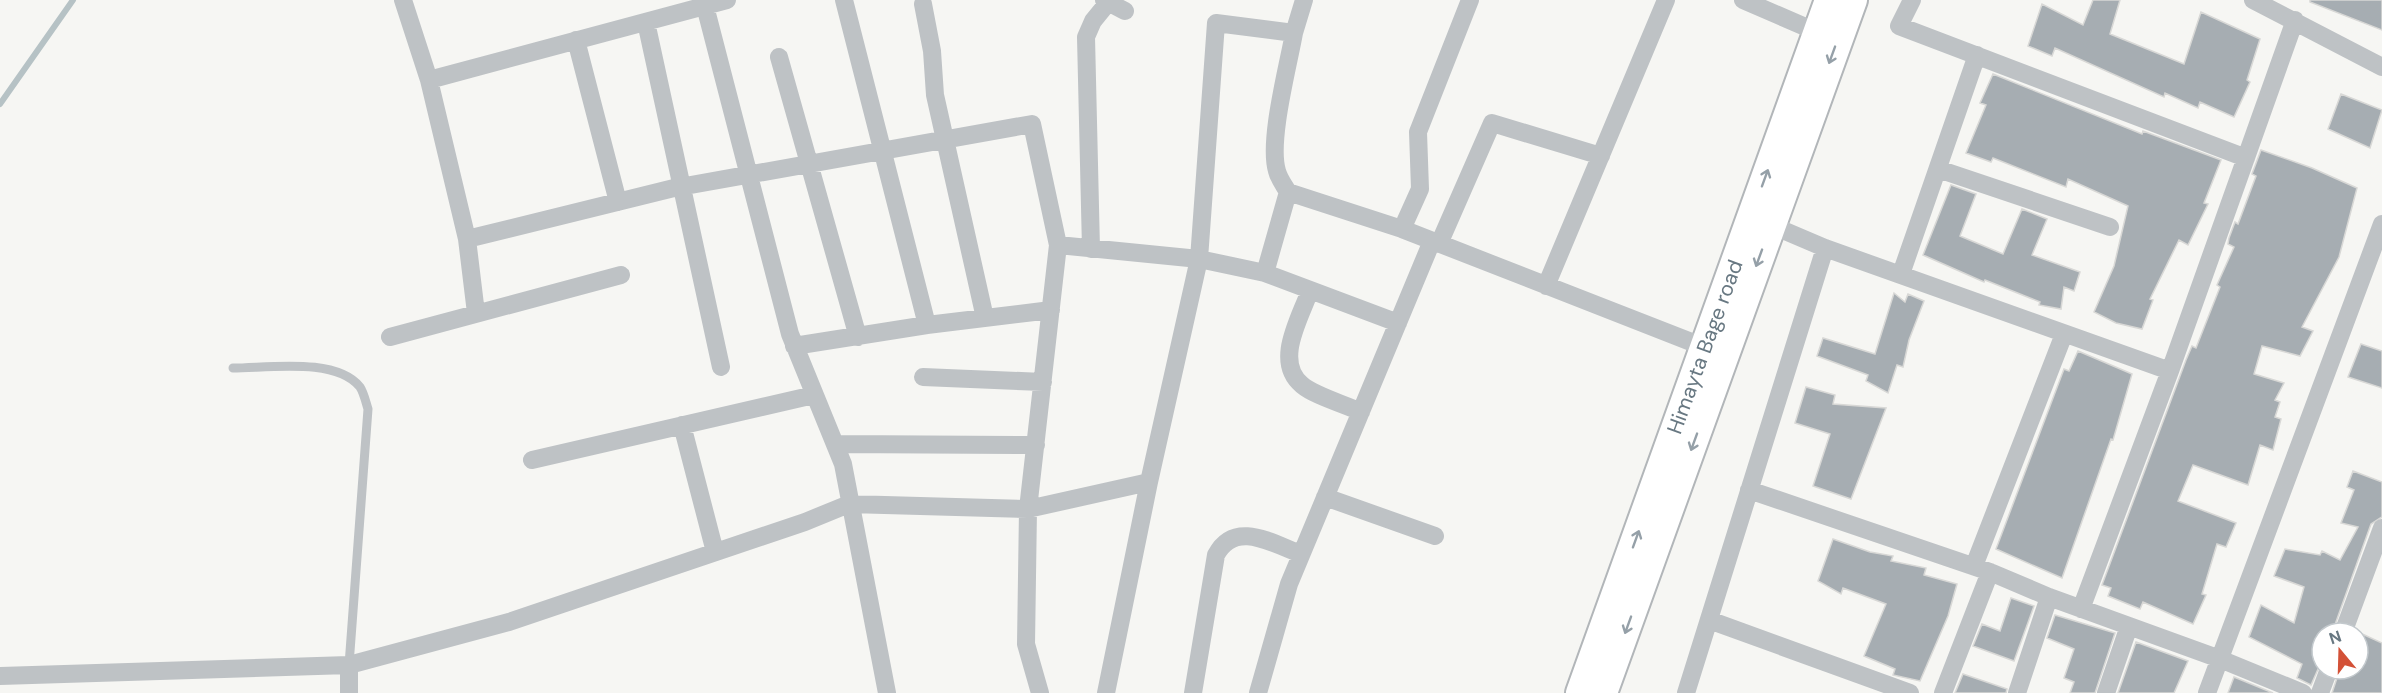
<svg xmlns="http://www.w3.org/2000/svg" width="2382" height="693" viewBox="0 0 2382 693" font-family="'DM Sans',sans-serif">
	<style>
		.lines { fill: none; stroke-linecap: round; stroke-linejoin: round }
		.stream { stroke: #b6c2c5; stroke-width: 6 }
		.building { fill: #a6adb2; stroke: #d8d8d6; stroke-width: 1.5 }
		.primary-casing { stroke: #b2b6b9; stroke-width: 32 }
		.service { stroke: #bec2c5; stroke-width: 9 }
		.minor { stroke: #bec2c5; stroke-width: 18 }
		.primary { stroke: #fff; stroke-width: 28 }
		.oneway { stroke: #95a0a8 }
		.labels { text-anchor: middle; stroke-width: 6; stroke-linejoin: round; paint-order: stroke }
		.street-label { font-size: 21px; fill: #687882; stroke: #fff }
	</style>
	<rect width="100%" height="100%" fill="#f6f6f3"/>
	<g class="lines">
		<path class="stream" d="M0,104L73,0"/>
	</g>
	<path class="building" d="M2093,0H2120L2110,34L2184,64L2201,12L2260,39L2247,80L2250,82L2234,117L2200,102L2198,108L2165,93L2164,97L2055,48L2052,56L2028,46L2042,4L2083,25Z
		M2310,0H2382V30L2310,2Z
		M1993,74L2142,134L2143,131L2221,160L2204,203L2208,204L2188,245L2179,240L2150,299L2153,300L2142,329L2116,323L2094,312L2114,266L2128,206L2068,179L2066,187L1993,158L1991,162L1966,153L1986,105L1980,103Z
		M2341,94L2382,110L2370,148L2328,129Z
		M2261,150L2312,168L2357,188L2339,257L2302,327L2313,331L2300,356L2262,346L2254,374L2284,383L2275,400L2280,402L2275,417L2281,419L2273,450L2260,445L2248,485L2193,465L2178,501L2236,523L2226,547L2217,544L2202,594L2206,595L2193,624L2143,602L2140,609L2108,596L2111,588L2102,585L2186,360L2192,346L2196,348L2220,287L2217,285L2234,247L2228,244L2229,238L2235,222L2238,224L2256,176L2252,174Z
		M1951,185L1976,194L1960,236L2003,254L2022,209L2047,219L2032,255L2080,272L2074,291L2064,287L2061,309L2039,305L2040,302L1985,280L1984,282L1923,255Z
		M1894,293L1905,302L1908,294L1924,301L1909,340L1903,367L1897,365L1888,393L1866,381L1868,375L1817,356L1823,338L1875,354Z
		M2361,344L2382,351V388L2348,377Z
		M2078,351L2132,374L2113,440L2111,439L2062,578L1996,549L2064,369L2069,371Z
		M1806,387L1835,395L1833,404L1886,408L1851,499L1813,486L1830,434L1795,423Z
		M2353,471L2382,482V517L2371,524L2332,633H2322V660L2311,685L2297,678L2302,664L2249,637L2261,605L2294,623L2304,587L2274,576L2285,549L2320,555L2322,551L2340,560L2358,527L2341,523L2354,490L2347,487Z
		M1833,539L1870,552L1893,556L1891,561L1926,568L1924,575L1957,584L1948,616L1920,681L1893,675L1895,669L1864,656L1886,604L1843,588L1841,594L1818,581Z
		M2011,598L2034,606L2014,661L1973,646L1982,624L2000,631Z
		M2055,615L2115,633L2095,693H2070L2074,682L2064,678L2074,649L2047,638Z
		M2358,632L2382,643V693H2332L2340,669H2358Z
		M2136,642L2188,661L2174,693H2118Z
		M1963,674L2007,689L2006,693H1955Z
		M2234,677L2273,693H2228Z"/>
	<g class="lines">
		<defs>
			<path id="primary" d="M1580,693L1829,0
				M1603,693L1853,0"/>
		</defs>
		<use href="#primary" class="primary-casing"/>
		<path class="service" d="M233,368C268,368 336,357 360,387C364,393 366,403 368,409L349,665"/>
		<path class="minor" d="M844,0L927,325
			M1104,0L1125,11
			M1304,0L1294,33L1216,23L1199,259L1265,273L1288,192L1402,229L1704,347
			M1743,0L1817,32
			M1912,0L1899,26L2246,158
			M2253,0L2382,67
			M923,4L932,51L935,95L985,318
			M705,6L790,334L843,464L887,693
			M646,22L721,367
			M576,40L618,202
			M779,57L858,337
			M429,80L727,0
			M1938,169L2110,227
			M1288,192C1284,185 1279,179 1277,171C1268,141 1288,67 1294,33
			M1771,225L1825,248L2170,371
			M1402,229L1420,189L1418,132L1470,0
			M467,239L476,313
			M1439,244L1492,123L1601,156
			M1091,249L1086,37L1093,21L1110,0
			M1265,273L1398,323
			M1901,274L1977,55
			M1546,286L1666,0
			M1310,290C1301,317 1273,361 1302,385C1315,396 1344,404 1361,412
			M390,337L621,275
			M794,346L927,325L1051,310
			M923,377L1043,382
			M682,425L715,552
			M835,444L1036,445
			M532,460L814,395
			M1749,490L1990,572L2049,597L2220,659L2303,693
			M1325,497L1435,536
			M1974,566L2064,334
			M2081,609L2170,371L2295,20
			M1709,620L1910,693
			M2343,633L2382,528
			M349,665L509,622L805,522L849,504L1028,509L1149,482L1199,259L1058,245L1032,124L674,188L467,239L429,80L403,0
			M0,676L349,665V693
			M1040,693L1026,644L1028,509L1058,245
			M1106,693L1149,482
			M1193,693L1216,555C1235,519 1273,544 1301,554
			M1258,693L1289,584L1432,241
			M1686,693L1825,248
			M1943,693L1990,572
			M2017,693L2049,597
			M2106,693L2129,626
			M2207,693L2382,224
			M2320,693L2329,669"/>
		<use href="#primary" class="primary"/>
	</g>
	<defs><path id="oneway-shaft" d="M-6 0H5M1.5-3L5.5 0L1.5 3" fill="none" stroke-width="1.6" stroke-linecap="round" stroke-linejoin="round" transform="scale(1.5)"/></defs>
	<g class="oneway">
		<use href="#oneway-shaft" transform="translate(1832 55) rotate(110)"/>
		<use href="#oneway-shaft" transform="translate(1765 178) rotate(-70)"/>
		<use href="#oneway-shaft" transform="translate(1759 258) rotate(110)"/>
		<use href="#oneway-shaft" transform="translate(1694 442) rotate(110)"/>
		<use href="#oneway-shaft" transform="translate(1636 539) rotate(-70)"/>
		<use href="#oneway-shaft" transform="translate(1628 625) rotate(110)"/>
	</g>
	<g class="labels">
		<g class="street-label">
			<text transform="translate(1705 347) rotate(-70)" y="7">Himayta Bage road</text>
		</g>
	</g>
	<g transform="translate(2340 651) rotate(341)"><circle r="28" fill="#ffffff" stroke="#c3c9cd" stroke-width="1.5"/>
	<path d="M0-4.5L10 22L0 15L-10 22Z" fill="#d35137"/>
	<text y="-9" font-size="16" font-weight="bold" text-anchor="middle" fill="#687882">N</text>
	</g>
</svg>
